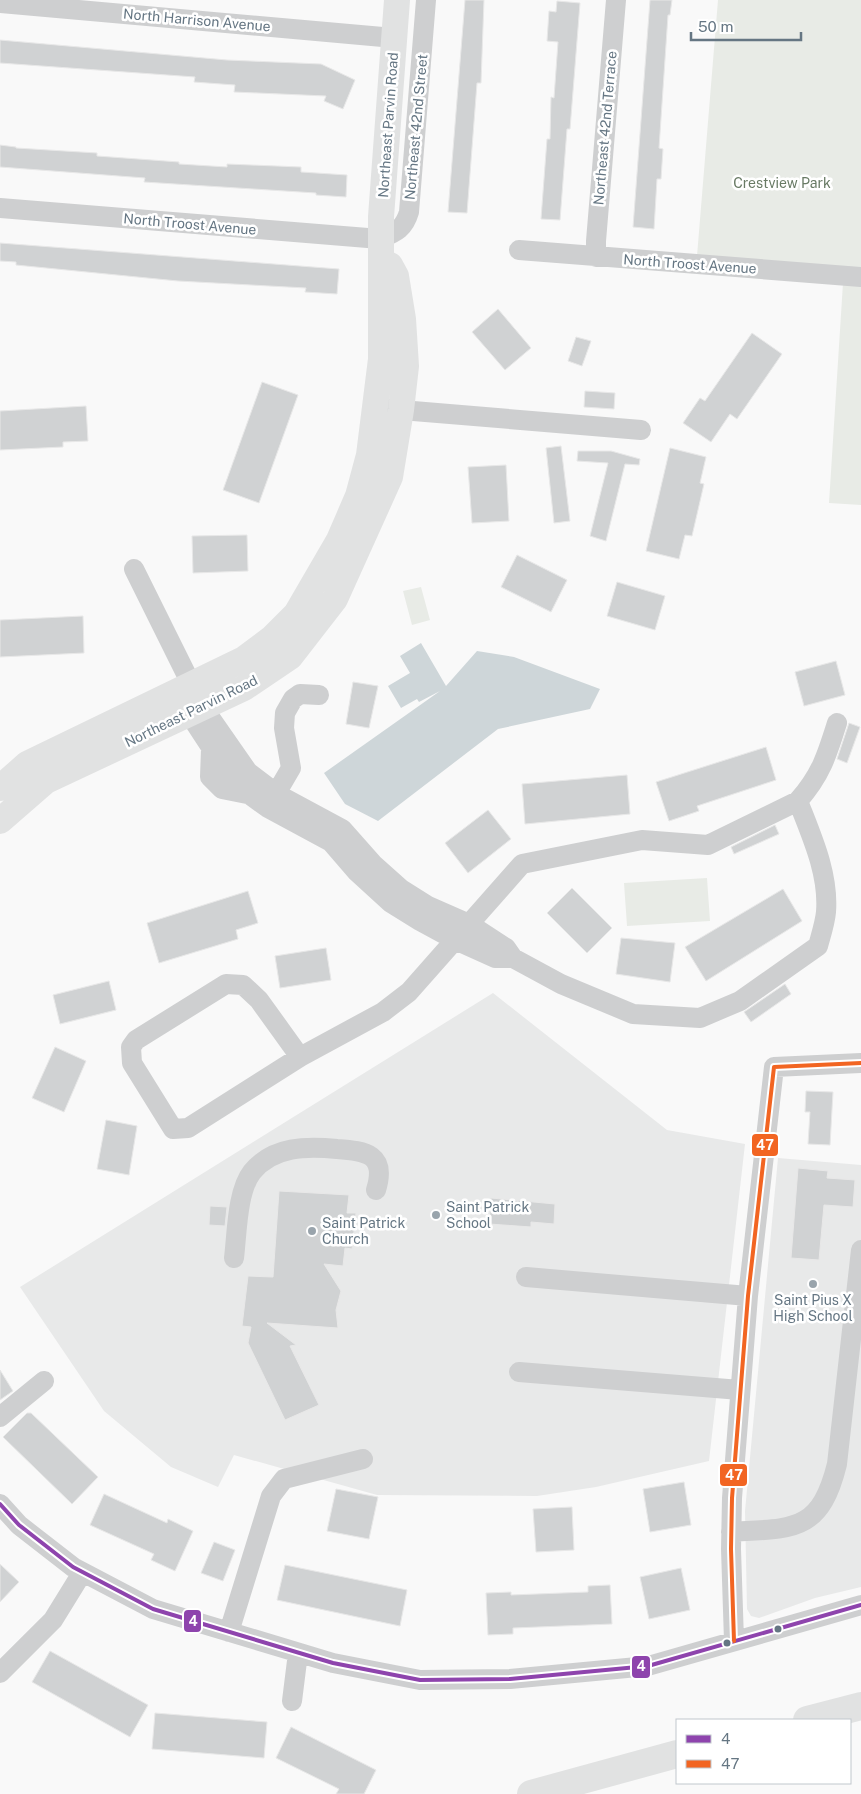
<svg xmlns="http://www.w3.org/2000/svg" width="861" height="1794" viewBox="0 0 861 1794" font-family="'Public Sans',sans-serif">
	<style>
		.built { fill: #e8e9e9 }
		.green { fill: #e8ebe6 }
		.water { fill: #ced6d9 }
		.building { fill: #d0d2d3; stroke: #e8e8e8 }
		.lines { fill: none; stroke-linecap: round; stroke-linejoin: round }
		.minor { stroke: #cecfd0; stroke-width: 20 }
		.major { stroke: #e1e2e2; stroke-width: 26 }
		.highway { stroke: #e1e2e2; stroke-width: 28 }
		.bus-1-casing { stroke: #fff; stroke-width: 8 }
		.bus-2-casing { stroke: #fff; stroke-width: 8 }
		.bus-1 { stroke: #8e44ad; stroke-width: 4 }
		.bus-2 { stroke: #f26522; stroke-width: 4 }
		.poi-dot { fill: #99a4ac; stroke: #fff; stroke-width: 2 }
		.bus-dot { fill: #657683; stroke: #fff; stroke-width: 2 }
		.labels { text-anchor: middle; stroke-width: 5; stroke-linejoin: round; paint-order: stroke }
		.street-label { font-size: 14px; fill: #657683; stroke: #fff }
		.park-label { font-size: 14px; fill: #687a64; stroke: #fff }
		.poi-label { font-size: 14px; fill: #657683; stroke: #fff; text-anchor: start }
		.line-badge { stroke: #fff; stroke-width: 2 }
		.badge-label { font-size: 14px; text-anchor: middle; font-weight: bold; fill: #fff }
	</style>
	<rect width="100%" height="100%" fill="#f9f9f9"/>
	<path class="built" d="M493,993L667,1130L745,1144L709,1461L596,1487L537,1496L377,1495L234,1455L218,1487L171,1467L104,1411L20,1287Z
		M778,1158L861,1165V1587L815,1598L759,1618L751,1616L747,1609L745,1511Z"/>
	<path class="green" d="M718,0H861V505L829,503L843,283L697,256Z
		M421,587L430,620L412,625L403,591Z
		M707,878L710,921L627,926L624,883Z"/>
	<path class="water" d="M421,643L446,686L477,651L514,657L600,689L590,709L498,729L378,821L345,804L324,773L440,691L419,702L417,699L401,708L388,686L410,673L400,656Z"/>
	<path class="building" d="M465,0H484L481,83H477L467,213L448,212Z
		M650,0H672L670,15H668L659,148L663,149L661,179H657L654,229L633,227Z
		M557,1L580,3L570,129H567L560,220L541,219L547,139H550L551,97L554,98L558,42L547,41L549,11L556,12Z
		M0,40L227,60L321,64L355,80L343,109L324,101L326,96L234,92L235,85L194,82L195,77L0,63Z
		M0,145L16,147V148L97,153V156L179,162V164L227,167V164L301,167V172L347,175L346,197L316,195V193L144,182L145,178L0,167Z
		M0,243L339,269L337,294L305,292L306,288L178,281L16,265V262L0,261Z
		M498,309L531,348L505,370L472,332Z
		M752,333L782,354L737,419L730,414L711,442L683,423L700,398L705,401Z
		M576,337L591,341L582,366L568,361Z
		M262,382L298,395L259,503L223,490Z
		M585,391L615,393L614,409L584,407Z
		M86,406L88,441L63,442V447L0,450V411Z
		M561,446L570,521L554,523L546,448Z
		M670,448L706,457L700,483L704,484L692,536L685,535L679,559L646,551Z
		M578,451H611L640,459L639,465L625,464L606,541L590,536L608,463L577,461Z
		M506,465L509,521L472,523L468,467Z
		M247,535L248,571L193,573L192,536Z
		M517,555L567,580L551,612L501,587Z
		M617,582L665,596L655,630L607,616Z
		M83,616L84,653L0,657V620Z
		M836,661L845,695L804,706L795,672Z
		M353,682L378,686L369,728L346,724Z
		M849,723L860,727L847,763L837,759Z
		M766,747L776,780L697,806L699,811L669,821L656,782Z
		M627,775L630,814L525,824L522,784Z
		M488,810L511,839L468,873L445,843Z
		M775,825L779,834L734,854L731,847Z
		M572,888L612,928L587,953L547,913Z
		M783,889L802,921L706,981L685,947Z
		M248,891L258,923L236,930L238,939L159,963L147,923Z
		M621,938L675,943L670,982L616,974Z
		M326,948L331,980L280,988L275,956Z
		M109,981L116,1010L60,1024L53,995Z
		M785,984L791,994L751,1022L744,1012Z
		M55,1047L86,1061L64,1112L32,1098Z
		M806,1091L833,1092L830,1145L808,1144L810,1112H805Z
		M106,1120L137,1126L129,1175L97,1169Z
		M798,1168L828,1171L827,1178L855,1180L853,1207L824,1205L819,1260L791,1258Z
		M279,1191L349,1195L347,1213H356L352,1249L345,1248L343,1266L324,1264L341,1291L336,1310L338,1328L267,1323L296,1345L290,1346L319,1405L285,1420L248,1343L251,1327L242,1326L248,1276L273,1277Z
		M491,1198L555,1204L554,1224L531,1222V1227L489,1224Z
		M210,1206L227,1207L225,1226L209,1225Z
		M0,1370L13,1391L0,1400Z
		M27,1413H31L98,1477L72,1504L3,1437Z
		M684,1482L691,1525L650,1532L643,1489Z
		M336,1489L378,1497L369,1539L327,1531Z
		M104,1494L167,1523L168,1519L193,1531L175,1571L151,1560L154,1554L90,1525Z
		M572,1507L574,1550L536,1552L533,1509Z
		M214,1542L235,1550L223,1581L201,1573Z
		M0,1564L19,1582L0,1602Z
		M285,1565L407,1590L400,1626L277,1600Z
		M681,1568L690,1610L649,1619L640,1577Z
		M610,1585L612,1624L513,1628V1634L488,1635L486,1593L511,1592V1595L588,1592V1586Z
		M50,1651L148,1705L130,1737L32,1682Z
		M155,1713L267,1722L264,1758L152,1749Z
		M291,1727L376,1770L364,1794H336L339,1789L276,1758Z"/>
	<g class="lines">
		<path class="minor" d="M0,3L394,38
			M0,208L380,239C396,232 404,229 409,212L426,0
			M519,250L861,277
			M596,257V241L616,0
			M389,409L641,430
			M134,569L202,706L248,772L277,794L342,829L373,864L401,889L428,906L469,924L506,948L513,958L561,984L633,1014L700,1018L740,1001L818,946C821,935 825,923 826,912C829,874 812,837 798,801L708,845L642,840L522,864L409,992L383,1012L300,1057L188,1128L173,1129L132,1063L131,1047L136,1040L226,984L243,985L259,1000L300,1057
			M182,703L235,784L268,808L331,842L356,871L391,903L420,921L455,940L495,958H513
			M211,749L210,777L222,789L247,794
			M798,801C821,775 827,755 837,723
			M270,804L291,768L284,728L285,713L293,699L300,694L319,695
			M234,1258C237,1234 237,1191 252,1172C273,1146 307,1146 337,1149C366,1151 387,1154 376,1190
			M526,1277L748,1296
			M519,1372L740,1390
			M0,1417L44,1381
			M0,1504L19,1525L73,1567L153,1609L333,1663L420,1680L510,1679L648,1666L861,1605
			M731,1532C793,1528 820,1533 837,1464L861,1250
			M229,1632L271,1496L284,1479L363,1459
			M734,1641L731,1549L732,1498L748,1296L774,1067L861,1063
			M0,1673L53,1620L82,1573
			M292,1701L298,1653"/>
		<path class="major" d="M0,788L27,764L244,659L272,638L296,614L339,540L358,496L369,455L381,359V217L397,0
			M0,821L46,781L244,688L290,657L335,599L390,477L401,410L406,366L403,319L396,276L390,265"/>
		<path class="highway" d="M807,1720L861,1706
			M531,1794L677,1754"/>
		<defs>
			<path id="bus-1" d="M0,1504L19,1525L73,1567L153,1609L333,1663L420,1680L510,1679L648,1666L861,1605"/>
			<path id="bus-2" d="M734,1641L731,1549L732,1498L748,1296L774,1067L861,1063"/>
		</defs>
		<use href="#bus-1" class="bus-1-casing"/>
		<use href="#bus-2" class="bus-2-casing"/>
		<use href="#bus-1" class="bus-1"/>
		<use href="#bus-2" class="bus-2"/>
	</g>
	<g class="poi-dot">
		<circle cx="436" cy="1215" r="5"/>
		<circle cx="312" cy="1231" r="5"/>
		<circle cx="813" cy="1284" r="5"/>
	</g>
	<g class="bus-dot">
		<circle cx="778" cy="1629" r="4.5"/>
		<circle cx="727" cy="1643" r="4.5"/>
	</g>
	<g class="labels">
		<g class="street-label">
			<text transform="translate(197 20) rotate(5)" y="5">North Harrison Avenue</text>
			<text transform="translate(388 125) rotate(-86)" y="5">Northeast Parvin Road</text>
			<text transform="translate(416 127) rotate(-85)" y="5">Northeast 42nd Street</text>
			<text transform="translate(605 128) rotate(-85)" y="5">Northeast 42nd Terrace</text>
			<text transform="translate(190 224) rotate(5)" y="5">North Troost Avenue</text>
			<text transform="translate(690 264) rotate(4)" y="5">North Troost Avenue</text>
			<text transform="translate(191 711) rotate(-26)" y="5">Northeast Parvin Road</text>
		</g>
		<g class="park-label">
			<text x="782" y="188">Crestview Park</text>
		</g>
		<g class="poi-label">
			<text x="446" y="1212">Saint Patrick<tspan x="446" dy="16">School</tspan></text>
			<text x="322" y="1228">Saint Patrick<tspan x="322" dy="16">Church</tspan></text>
			<text x="813" y="1305" text-anchor="middle">Saint Pius X<tspan x="813" dy="16">High School</tspan></text>
		</g>
	</g>
	<g class="line-badge">
		<rect x="751" y="1133" width="28" height="24" rx="5" fill="#f26522"/>
		<rect x="719" y="1463" width="29" height="24" rx="5" fill="#f26522"/>
		<rect x="183" y="1609" width="19" height="24" rx="5" fill="#8e44ad"/>
		<rect x="631" y="1655" width="20" height="24" rx="5" fill="#8e44ad"/>
	</g>
	<g class="badge-label">
		<text x="765" y="1150">47</text>
		<text x="734" y="1480">47</text>
		<text x="193" y="1626">4</text>
		<text x="641" y="1671">4</text>
	</g>
	<rect x="676" y="1719" width="175" height="65" fill="#ffffff" stroke="#c1c8cd"/>
	<rect x="686" y="1735" width="25" height="8" fill="#8e44ad" stroke="#c1c8cd"/>
	<text x="721" y="1744" font-size="15" fill="#657683">4</text>
	<rect x="686" y="1760" width="25" height="8" fill="#f26522" stroke="#c1c8cd"/>
	<text x="721" y="1769" font-size="15" fill="#657683">47</text>
	<path d="M691 32v8h110v-8" fill="none" stroke="#657683" stroke-width="2.5"/>
	<text x="698" y="32" font-size="15" fill="#657683" stroke="#ffffff" stroke-width="4" paint-order="stroke">50 m</text>
</svg>
